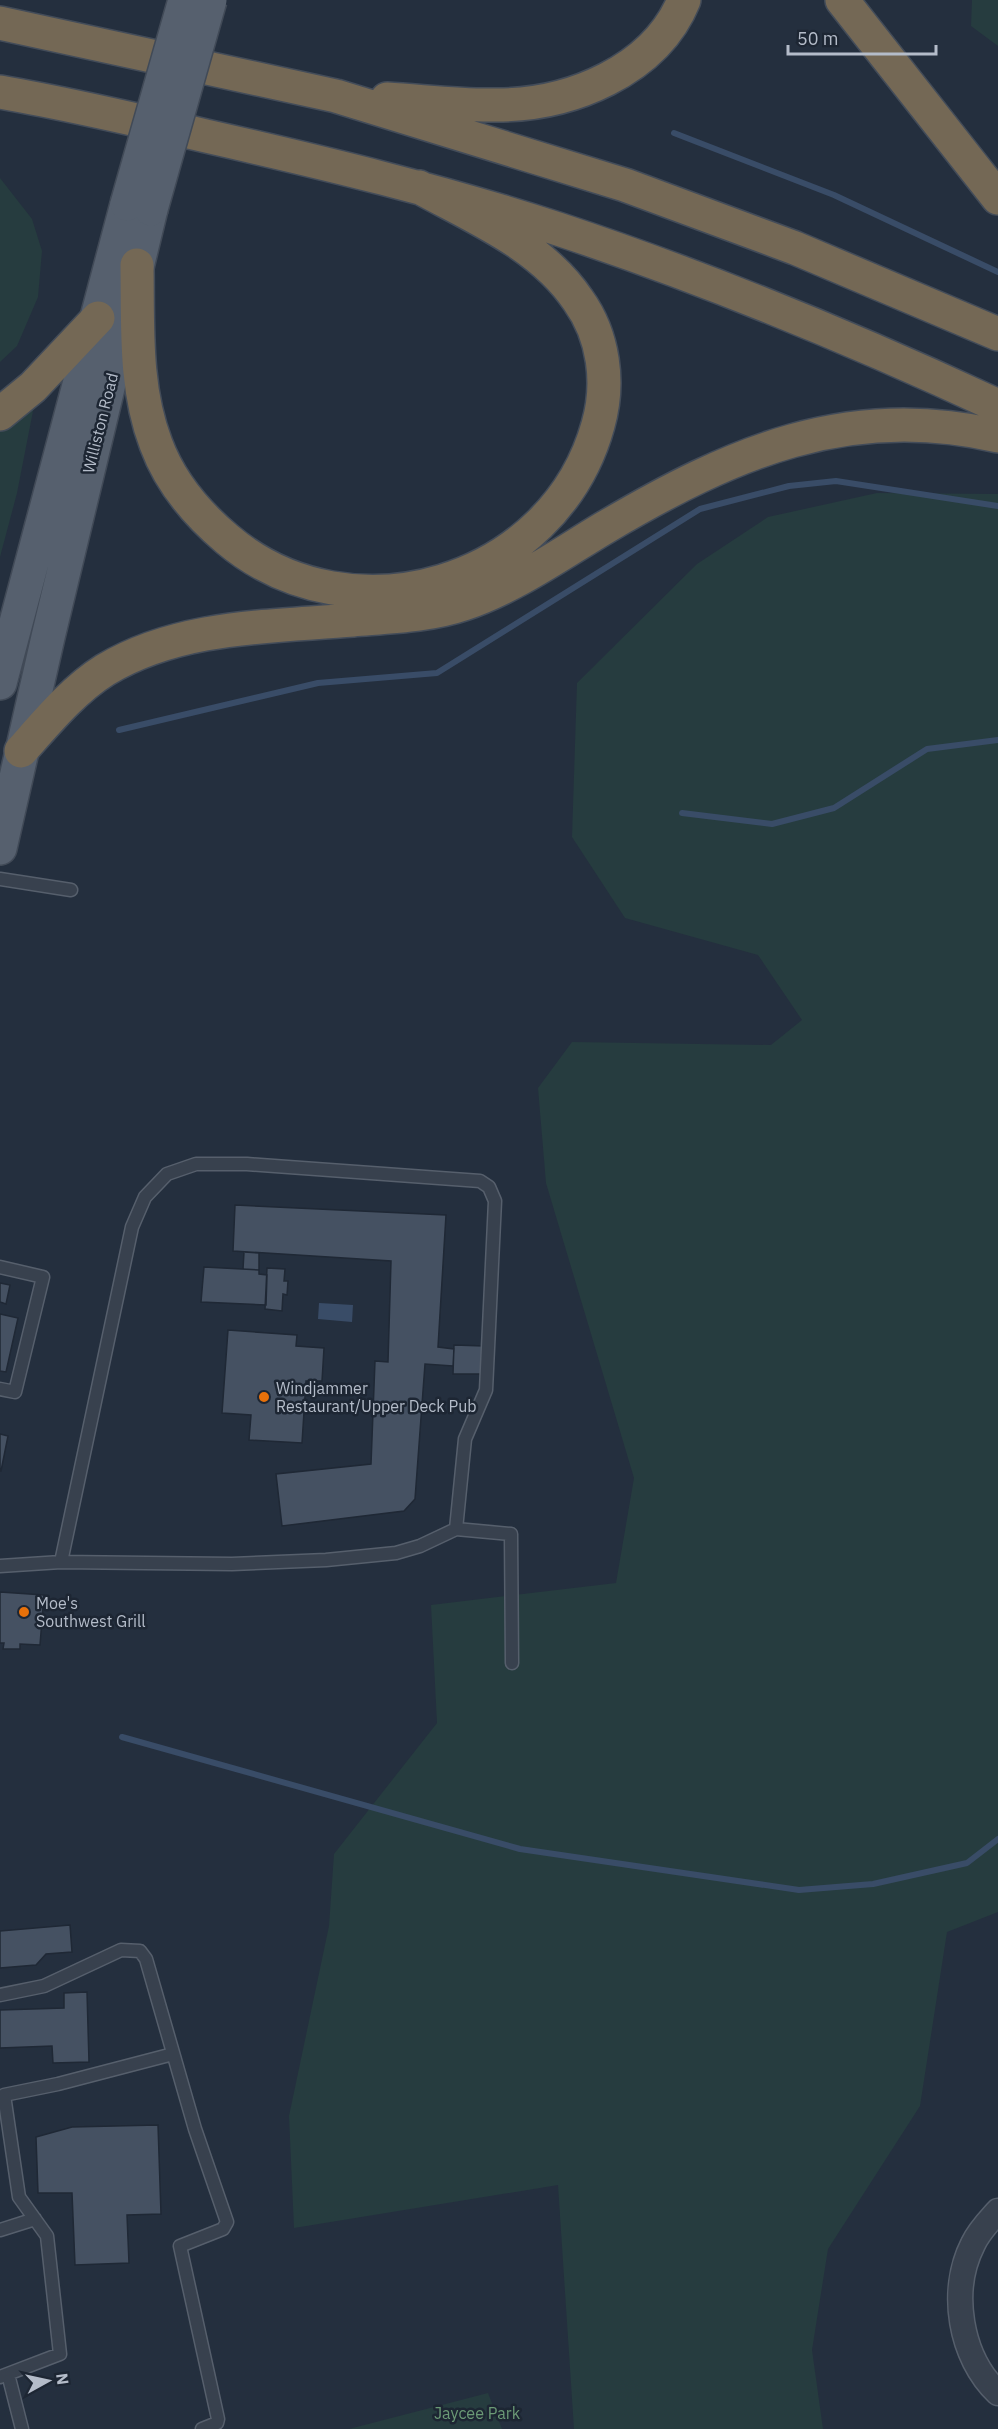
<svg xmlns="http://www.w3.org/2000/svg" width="998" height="2429" viewBox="0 0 998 2429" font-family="'IBM Plex Sans',sans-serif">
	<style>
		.green { fill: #263c3f }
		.water { fill: #394c67 }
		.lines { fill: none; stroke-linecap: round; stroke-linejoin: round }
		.stream { stroke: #394c67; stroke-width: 6 }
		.building { fill: #455162; stroke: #1f2835; stroke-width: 1.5 }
		.service-casing { stroke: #565f6c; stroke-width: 15 }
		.minor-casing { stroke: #565f6c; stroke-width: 27 }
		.primary-casing { stroke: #414a57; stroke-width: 36 }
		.motorway-casing { stroke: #434c59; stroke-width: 36 }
		.service { stroke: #38414e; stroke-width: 12 }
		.minor { stroke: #38414e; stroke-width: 24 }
		.primary { stroke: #56606e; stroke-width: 33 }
		.motorway { stroke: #746855; stroke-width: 33 }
		.primary-bridge-casing { stroke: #414a57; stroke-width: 36; stroke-linecap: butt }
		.primary-bridge { stroke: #56606e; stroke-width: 33 }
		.food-dot { fill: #e8710a; stroke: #1d2633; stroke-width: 2 }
		.labels { text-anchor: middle; stroke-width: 5; stroke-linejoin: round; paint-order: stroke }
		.street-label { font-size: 16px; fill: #b4bcc9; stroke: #1d2633 }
		.poi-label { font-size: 16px; fill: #b4bcc9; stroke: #1d2633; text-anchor: start }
		.park-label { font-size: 16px; fill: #6b9a76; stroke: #1d2633 }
	</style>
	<rect width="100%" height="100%" fill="#242f3e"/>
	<path class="green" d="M972,0H998V46L971,26Z
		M0,178L32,219L42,251L38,297L17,346L0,362Z
		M34,406L17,493L0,557V430Z
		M877,493L998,494V1912L947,1932L920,2106L828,2249L812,2350L823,2429H574L558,2185L294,2228L289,2116L329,1926L334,1854L437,1723L431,1605L616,1583L634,1478L546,1183L538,1088L572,1042L771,1045L802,1020L758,955L625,918L572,837L577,683L697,564L768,517Z
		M488,2393L502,2429H349Z"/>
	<path class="water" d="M319,1303L353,1305L352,1322L318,1319Z"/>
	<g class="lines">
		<path class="stream" d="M674,133L834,195L998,272
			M119,730L318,683L437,673L700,509L789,486L836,481L998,506
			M682,813L772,824L834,808L927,749L998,740
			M122,1737L520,1849L799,1890L873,1884L967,1863L998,1839"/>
	</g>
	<path class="building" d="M235,1205L446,1215L438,1347L454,1349L453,1366L425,1364L415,1499L404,1511L282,1526L276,1474L371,1464L375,1361L388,1362L391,1261L233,1251Z
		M244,1252L259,1253V1270L243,1269Z
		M204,1267L259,1270V1274L267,1275L266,1305L201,1302Z
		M267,1268L285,1269L284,1281H288L287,1295L283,1294L282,1311L265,1309Z
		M0,1283L10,1285L6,1304L0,1302Z
		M0,1314L18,1318L6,1372L0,1371Z
		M228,1330L297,1335L296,1346L324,1348L322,1381H306L302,1443L249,1440L251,1415L222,1413Z
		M454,1345L484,1346V1374H453Z
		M0,1434L8,1436L1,1471H0Z
		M0,1592L44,1595L40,1645L20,1644V1649H3L4,1643H0Z
		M70,1925L72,1952L46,1954L36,1965L0,1968V1931Z
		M87,1992L89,2062L53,2063L52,2046L0,2048V2010L64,2008V1993Z
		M158,2125L161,2214L127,2215L129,2263L75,2265L72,2193H38L36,2137L72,2127Z"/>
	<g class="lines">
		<defs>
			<path id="service" d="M0,879L71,890
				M0,1267L43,1277L15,1392L0,1389
				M61,1562L132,1227L145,1197L167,1174L196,1164H247L480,1181L489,1187L495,1201L486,1390L465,1439L456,1529
				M0,1566L61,1562L232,1564L326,1560L396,1553L420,1546L456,1529L511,1534L512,1663
				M0,1995L44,1986L121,1950L140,1951L146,1959L195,2129L227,2222L223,2229L180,2246L218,2419L217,2423L202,2429
				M0,2230L35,2219
				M8,2374L22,2429
				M0,2377L60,2354L47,2236L19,2197L4,2095L58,2084L173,2054"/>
			<path id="minor" d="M998,2211C989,2221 979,2231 973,2244C949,2291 960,2357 998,2393"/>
			<path id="primary" d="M0,683L127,204
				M0,848L48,637L151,209"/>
			<path id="motorway" d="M842,0L998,198
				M0,23L336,96L625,185L795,248L998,334
				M0,92C69,104 138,120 206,136C325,163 442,191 558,229C709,279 854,339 998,406
				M387,99C423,101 461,106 497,105C570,105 655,71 684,0
				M137,265C138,324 134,387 156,444C170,482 196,513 227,539C351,644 554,584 598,425C610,383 604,336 578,300C541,245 475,218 419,187
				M0,414L33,387L98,318
				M21,751C46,723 73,690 105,670C180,625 269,627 353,620C390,617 429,616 464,604C514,587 559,555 604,528C731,453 848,401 998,436"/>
		</defs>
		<use href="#service" class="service-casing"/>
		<use href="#minor" class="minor-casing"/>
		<use href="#primary" class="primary-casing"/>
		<use href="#motorway" class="motorway-casing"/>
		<use href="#service" class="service"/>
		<use href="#minor" class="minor"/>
		<use href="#primary" class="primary"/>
		<use href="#motorway" class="motorway"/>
		<defs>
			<path id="primary-bridge" d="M127,204L185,0
				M151,209L210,0"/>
		</defs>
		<use href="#primary-bridge" class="primary-bridge-casing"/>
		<use href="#primary-bridge" class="primary-bridge"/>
	</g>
	<g class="food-dot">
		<circle cx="264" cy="1397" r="6"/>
		<circle cx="24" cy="1612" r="6"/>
	</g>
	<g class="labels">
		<g class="street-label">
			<text transform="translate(100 423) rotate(-76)" y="6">Williston Road</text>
		</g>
		<g class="poi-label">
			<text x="276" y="1394">Windjammer<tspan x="276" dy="18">Restaurant/Upper Deck Pub</tspan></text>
			<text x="36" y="1609">Moe's<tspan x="36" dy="18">Southwest Grill</tspan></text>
		</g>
		<g class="park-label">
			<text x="477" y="2419">Jaycee Park</text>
		</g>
	</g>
	<g transform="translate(48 2381) rotate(82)" stroke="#1d2633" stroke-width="4.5" paint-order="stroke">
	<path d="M0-4.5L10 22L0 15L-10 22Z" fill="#b4bcc9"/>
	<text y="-9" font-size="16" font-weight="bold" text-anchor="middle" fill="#b4bcc9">N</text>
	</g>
	<path d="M788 45v9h148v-9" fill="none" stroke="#b4bcc9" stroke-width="3"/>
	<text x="797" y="45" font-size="18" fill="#b4bcc9" stroke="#1d2633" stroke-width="4.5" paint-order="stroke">50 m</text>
</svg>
